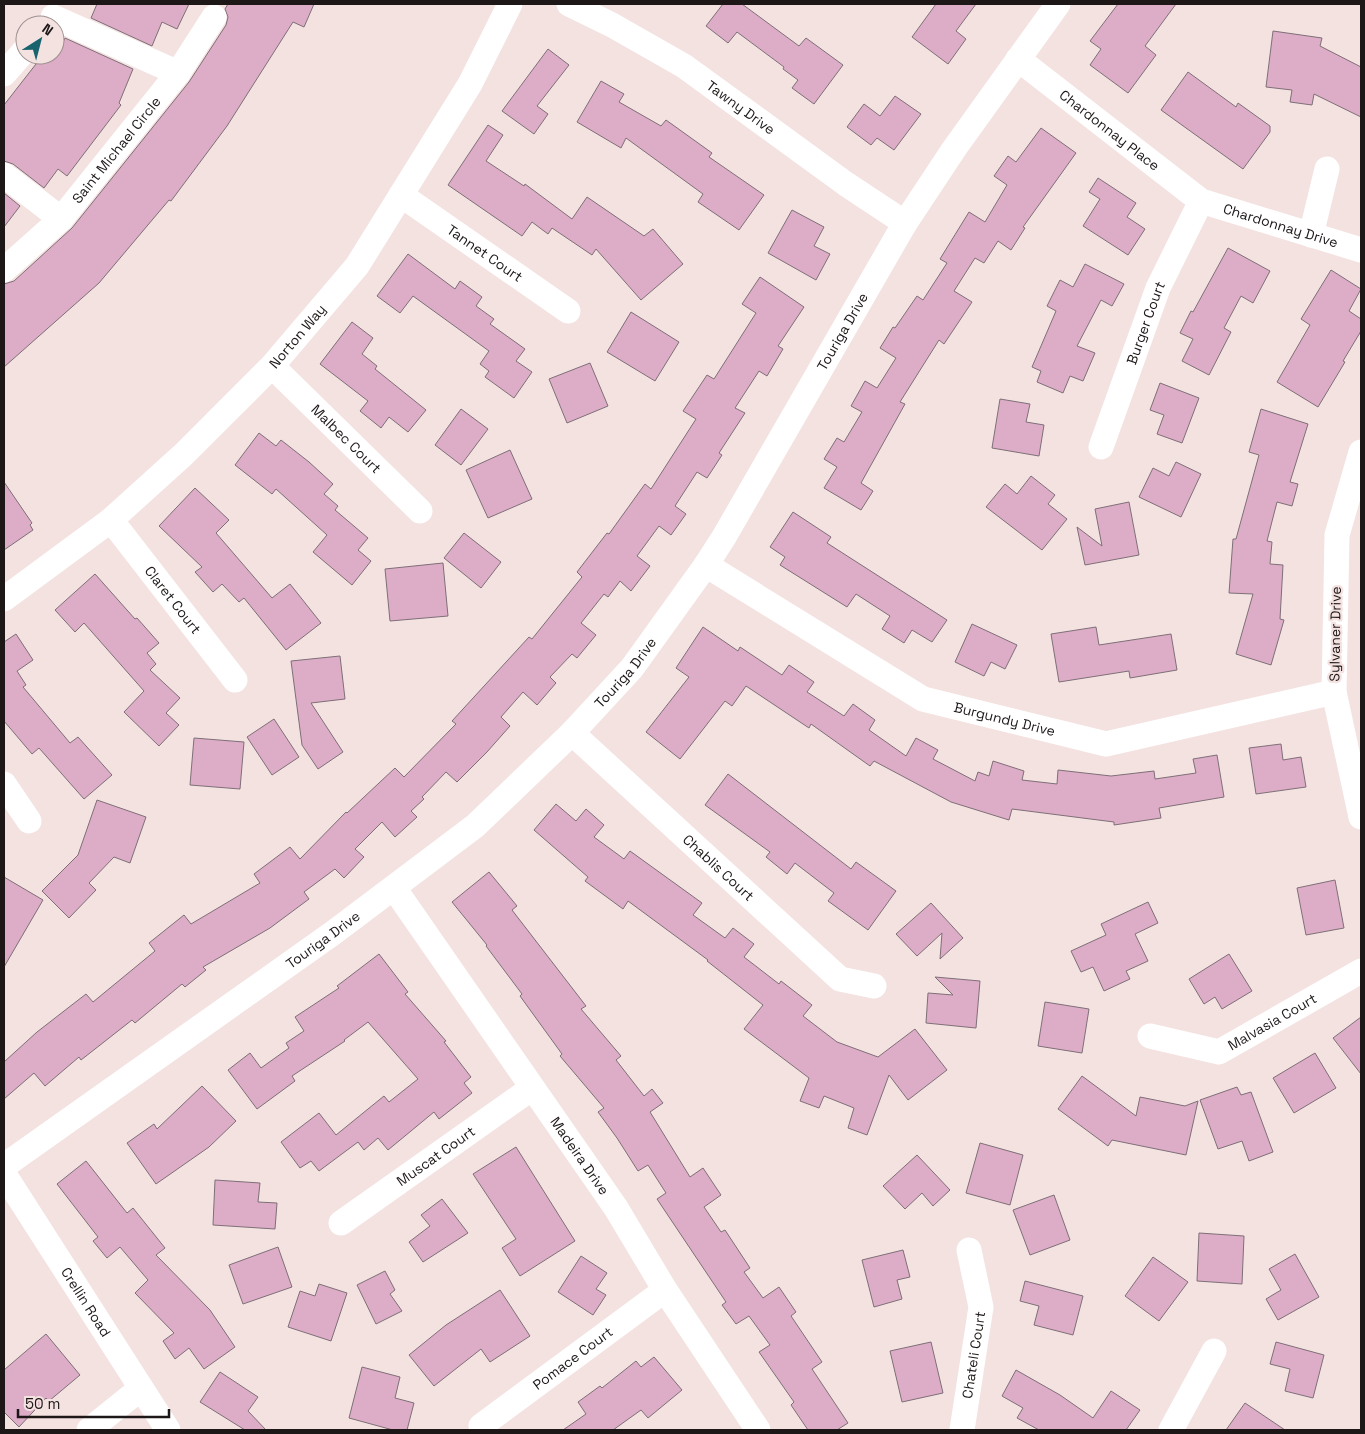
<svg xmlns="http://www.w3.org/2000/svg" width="1365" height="1434" viewBox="0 0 1365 1434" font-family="'Space Grotesk',sans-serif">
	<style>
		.building { fill: #ddadc7; stroke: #7e6f77 }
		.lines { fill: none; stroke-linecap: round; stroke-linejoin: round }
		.minor { stroke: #fff; stroke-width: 25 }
		.labels { text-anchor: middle; stroke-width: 4.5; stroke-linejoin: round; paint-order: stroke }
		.street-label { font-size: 14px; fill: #1d1717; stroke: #f4e2e1 }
	</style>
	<rect width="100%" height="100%" fill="#f4e2e1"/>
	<path class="building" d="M97,4H189L177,29L162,22L152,46L91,18Z
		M228,4H314L304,27L293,22L227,126L171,201L169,200L99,283L4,367V284L14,281L72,228L189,82L226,25L228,17L225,9Z
		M723,4H742L799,46L806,38L843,65L814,104L792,88L798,80L783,69L784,67L737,32L728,43L706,26Z
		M936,4H976L956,31L966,39L948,64L912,37Z
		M1118,4H1176L1145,46L1156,55L1128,93L1090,65L1101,49L1090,41Z
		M1273,31L1322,38L1320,46L1361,67V117L1314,94L1312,105L1290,102L1292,90L1266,87Z
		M65,38L133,69L119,103L121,105L67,176L58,169L44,188L13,164L4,161V105L43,55H57Z
		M548,49L569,65L537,106L548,114L534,134L502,111Z
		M1188,72L1236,107L1238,103L1270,126V132L1243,169L1161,110Z
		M601,81L624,94L619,102L661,126L666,120L712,153L709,157L764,195L739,230L698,202L703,194L626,138L621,148L577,122Z
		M895,96L921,114L894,150L877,138L871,145L847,127L864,104L880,116Z
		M488,125L503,135L486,161L524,186L525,184L572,219L587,197L644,236L653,229L683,264L641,300L596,249L592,255L552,228L548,234L532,222L522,236L448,185Z
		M1041,128L1076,153L1023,227L1025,228L1011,250L998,241L984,263L975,258L954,291L972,302L944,344L939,340L900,402L905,404L861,483L873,491L861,510L824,488L837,467L824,459L837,438L844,442L862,412L851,406L865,381L877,388L896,358L880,348L893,327L895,328L917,296L923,300L947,263L940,259L969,212L985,222L1007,185L994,176L1008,156L1016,162Z
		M1098,178L1136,203L1127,217L1145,229L1128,255L1083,226L1100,199L1089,192Z
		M4,193L20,206L4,227Z
		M792,210L824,227L814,246L830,254L816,280L768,253Z
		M1228,248L1270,271L1253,303L1241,296L1224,328L1231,332L1209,375L1182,361L1193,339L1180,333L1191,311L1193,312Z
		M408,254L455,289L460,281L482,297L476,306L494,319L490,324L525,349L516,361L532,372L514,398L485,377L489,371L480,364L489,351L413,296L400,313L377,296Z
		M1085,264L1124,284L1112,306L1101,300L1077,346L1095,353L1083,381L1070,376L1063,393L1037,382L1041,371L1032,367L1056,311L1047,306L1060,280L1073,287Z
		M1331,270L1361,289L1349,311L1361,319V331L1343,361L1345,362L1318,407L1277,382L1310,325L1301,319Z
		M760,277L804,307L778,346L783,349L767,376L759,371L735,408L745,413L719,453L722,455L707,478L697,472L675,506L686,514L671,535L659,526L637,556L650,566L631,591L620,581L608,597L604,594L581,623L596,635L577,658L572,654L550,677L556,683L537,705L523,692L501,717L510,726L487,752L457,782L446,772L422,797L424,799L411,811L417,817L395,837L382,822L355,849L364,857L344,878L335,869L304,892L309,899L270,928L203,967L206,970L185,987L182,984L135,1023L132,1020L81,1060L79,1057L45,1086L34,1073L4,1099V1062L37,1032L86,994L93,1002L155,951L149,943L184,915L191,924L260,883L254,874L290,847L300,859L346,812L347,813L395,768L404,777L456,724L452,721L529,637L532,639L582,577L577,572L607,533L609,534L645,484L651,489L696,419L683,411L707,375L714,379L756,313L742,304Z
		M631,312L679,342L655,381L607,352Z
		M352,322L373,338L362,354L377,366L375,369L426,410L408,432L389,417L381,428L360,411L368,401L320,364Z
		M590,363L608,406L567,423L549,379Z
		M1160,383L1199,398L1182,443L1157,434L1164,415L1150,410Z
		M1000,399L1030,404L1026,422L1044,425L1039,456L992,448Z
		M461,409L488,429L461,465L435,445Z
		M1261,409L1308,424L1290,482L1298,484L1292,506L1277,502L1267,541L1272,542L1270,564L1283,565L1280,619L1284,620L1271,665L1236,654L1253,594L1229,593L1233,539H1236L1259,455L1249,452Z
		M259,433L276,446L281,440L309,462L333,484L324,494L338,506L335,510L368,538L358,550L371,561L352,585L313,552L327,535L276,489L272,494L235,465Z
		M510,450L532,499L488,518L466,470Z
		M1176,462L1201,474L1181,517L1139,497L1153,468L1169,476Z
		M1031,476L1055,495L1048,504L1067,519L1042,550L986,507L1005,484L1017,494Z
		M4,482L32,523L30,525L33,530L4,550Z
		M195,488L229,520L216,533L272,598L290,584L321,623L286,650L244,598L239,602L222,584L213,592L195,572L202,567L159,526Z
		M1129,502L1139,555L1085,565L1077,527L1102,546L1095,509Z
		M793,512L831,537L827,543L947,620L932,642L912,630L904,643L882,629L890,616L856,594L847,607L780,565L785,557L770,547Z
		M464,533L501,562L481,588L444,558Z
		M443,563L448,616L390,621L385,569Z
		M95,574L135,619L137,618L159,643L147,653L156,664L150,670L180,698L166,713L179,725L159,746L124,712L144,691L84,623L75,632L55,610Z
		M972,624L1017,645L1005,669L991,662L984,676L955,662Z
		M703,627L738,651L740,647L782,675L789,665L814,682L807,692L844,716L853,704L875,720L869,730L906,756L916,738L938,750L933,759L975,781L978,772L989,776L993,761L1024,771L1022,780L1057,784L1058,770L1111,776L1154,771L1155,779L1196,773L1193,759L1217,755L1224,797L1159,808L1161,818L1114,825V822L1012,809L1009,820L951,802L874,761L870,766L811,724L809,728L746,686L732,706L725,701L680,759L646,732L689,677L676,668Z
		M1096,627L1099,645L1171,634L1177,670L1130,678L1129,671L1059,682L1051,634Z
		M16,634L33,660L17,671L26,685L23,687L70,743L78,737L112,775L84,799L39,748L32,754L4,721V642Z
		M340,656L345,699L311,703L343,752L318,769L302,745L291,661Z
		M274,719L299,757L272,775L247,737Z
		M194,738L244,742L240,789L190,785Z
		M1281,744L1283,760L1301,757L1306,787L1256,794L1249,748Z
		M728,774L851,869L856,862L896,891L868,930L828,901L834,893L795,863L787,874L766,857L770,852L705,805Z
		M97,800L146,817L130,863L114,857L89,883L96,890L69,918L42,891L78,855Z
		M556,804L576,821L586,809L604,825L594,837L624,859L630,851L702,903L693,915L725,938L733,928L754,944L744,957L779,984L781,981L812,1005L803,1016L837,1042L878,1057L915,1029L947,1070L908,1100L889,1075L867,1135L848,1128L854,1108L824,1096L819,1108L800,1101L809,1078L744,1029L763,1005L707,961L708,960L628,901L623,909L585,881L588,877L534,830Z
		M489,872L517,906L512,910L586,1006L581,1009L621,1056L616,1060L644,1096L652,1089L663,1103L650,1112L690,1177L703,1168L721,1195L704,1207L721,1232L725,1230L750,1268L744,1272L763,1298L779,1287L796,1312L791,1316L822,1362L812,1369L848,1423L837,1430H808L791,1405L794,1402L759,1352L770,1345L749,1316L736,1324L722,1305L726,1302L657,1199L666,1193L648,1165L638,1171L617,1138L598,1112L604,1108L560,1056L562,1054L520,996L522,994L486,946L487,945L452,902Z
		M4,877L43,900L4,967Z
		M1335,880L1344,928L1306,935L1297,888Z
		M1148,902L1158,923L1135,934L1148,961L1126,971L1130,979L1104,991L1093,967L1081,972L1071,951L1106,935L1101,924Z
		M931,903L963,938L940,959L942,933L917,956L896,934Z
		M379,954L408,992L405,994L446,1041L444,1042L471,1077L464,1083L472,1093L439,1119L434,1112L388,1150L378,1138L364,1150L358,1142L319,1171L311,1161L300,1168L281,1142L319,1113L336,1135L384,1096L389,1102L418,1079L368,1022L344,1040L345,1041L292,1076L295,1081L257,1109L228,1070L250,1053L261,1068L289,1048L286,1043L304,1031L295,1017L339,988L337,986Z
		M1229,954L1252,991L1222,1009L1215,997L1204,1004L1189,979Z
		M935,977L980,981L976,1028L926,1023L928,993L953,995Z
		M1045,1002L1089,1009L1082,1053L1038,1046Z
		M1361,1017V1074L1333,1038Z
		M1315,1053L1336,1088L1294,1113L1273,1078Z
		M1082,1076L1136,1116L1140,1097L1185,1106L1198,1101L1186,1155L1112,1140L1108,1146L1058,1109Z
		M202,1086L236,1121L209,1147L156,1184L127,1143L154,1124L157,1129Z
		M1237,1087L1241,1095L1251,1092L1273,1152L1249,1161L1242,1141L1218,1149L1200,1100Z
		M980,1143L1023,1155L1010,1205L966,1193Z
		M516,1147L575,1241L520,1276L502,1248L516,1239L473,1174Z
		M917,1155L950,1190L933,1206L922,1193L905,1209L883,1186Z
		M86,1161L127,1213L133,1208L165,1248L156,1255L210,1310L235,1347L204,1369L189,1348L175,1359L163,1341L174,1333L135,1293L148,1280L120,1247L107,1258L93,1241L98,1237L57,1184Z
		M215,1180L260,1183L258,1202L277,1203L275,1229L213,1225Z
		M1054,1195L1070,1240L1030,1255L1013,1210Z
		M442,1199L468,1233L423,1262L409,1242L430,1226L421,1215Z
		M1199,1233L1244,1236L1242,1284L1197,1281Z
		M278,1247L292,1287L243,1304L229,1265Z
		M903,1250L910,1277L897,1280L902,1299L874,1307L862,1260Z
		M1295,1254L1319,1297L1278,1320L1266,1299L1281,1290L1269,1269Z
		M581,1256L607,1273L596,1289L606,1295L593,1315L558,1292Z
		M1153,1257L1188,1282L1159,1321L1125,1296Z
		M385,1271L395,1290L390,1294L402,1311L376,1324L357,1285Z
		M1025,1281L1083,1296L1073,1335L1034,1325L1039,1306L1020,1301Z
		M319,1284L347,1293L331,1341L288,1327L300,1291L315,1296Z
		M500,1290L530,1336L490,1362L481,1349L434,1386L409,1355L446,1325Z
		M46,1334L80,1375L49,1401L46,1398L19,1427L4,1412V1370Z
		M931,1342L943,1393L902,1402L890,1351Z
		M1276,1342L1324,1355L1313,1398L1285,1391L1290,1369L1270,1364Z
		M654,1357L682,1390L648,1418L641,1410L613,1430H563L586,1414L578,1402L600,1386L602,1388L636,1361L641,1367Z
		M362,1367L400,1377L395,1398L414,1403L407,1430H393L349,1418Z
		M1016,1370L1060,1395L1093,1418L1111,1391L1140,1410L1126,1430H1039L1017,1418L1023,1408L1002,1396Z
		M220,1372L258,1397L248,1411L266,1430H245L200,1402Z
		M1245,1403L1285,1430H1226Z"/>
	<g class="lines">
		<g class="minor">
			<path id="s1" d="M569,4L612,25L684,66L846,184L905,223"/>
			<path d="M53,17L178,73"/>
			<path id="s2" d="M1018,59L1201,201L1361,250"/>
			<path d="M4,74L25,50"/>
			<path d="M4,175L61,219"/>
			<path id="s3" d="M401,195L568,311"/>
			<path d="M1311,235L1327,169"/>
			<path id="s4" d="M4,270L61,219L178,73L214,17"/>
			<path id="s5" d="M272,366L420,511"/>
			<path id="s6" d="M1101,447L1158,288L1201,201"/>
			<path d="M1361,452L1337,535L1334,692L1361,817"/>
			<path id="s7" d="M111,520L235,680"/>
			<path id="s8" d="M706,565L923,699L1106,744L1334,692"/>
			<path id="s9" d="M4,599L111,520L184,454L272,366L357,266L470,84L510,4"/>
			<path id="s10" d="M572,733L840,979L874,986"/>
			<path d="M4,784L29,821"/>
			<path id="s11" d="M394,888L616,1208L665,1290L758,1430"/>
			<path id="s12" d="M1150,1036L1219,1052L1361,971"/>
			<path id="s13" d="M4,1166L333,933L475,826L572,733L632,668L706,565L724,537L905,223L954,149L1058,4"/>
			<path id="s14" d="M4,1174L168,1430"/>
			<path id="s15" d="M341,1223L532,1088"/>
			<path id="s16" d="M481,1426L665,1290"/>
			<path d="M89,1430L140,1389"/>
			<path id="s17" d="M962,1430L981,1307L969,1250"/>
			<path d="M1171,1430L1214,1351"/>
		</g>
	</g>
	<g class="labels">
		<g class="street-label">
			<text dy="5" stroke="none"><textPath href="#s1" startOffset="201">Tawny Drive</textPath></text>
			<text dy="5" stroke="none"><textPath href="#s2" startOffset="116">Chardonnay Place</textPath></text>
			<text dy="5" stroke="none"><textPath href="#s4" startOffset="165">Saint Michael Circle</textPath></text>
			<text dy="5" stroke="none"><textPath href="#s2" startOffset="315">Chardonnay Drive</textPath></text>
			<text dy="5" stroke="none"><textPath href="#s3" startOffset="102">Tannet Court</textPath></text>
			<text dy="5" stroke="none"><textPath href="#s6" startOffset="132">Burger Court</textPath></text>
			<text dy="5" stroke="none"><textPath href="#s13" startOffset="1201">Touriga Drive</textPath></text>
			<text dy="5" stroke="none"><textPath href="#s9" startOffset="395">Norton Way</textPath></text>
			<text dy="5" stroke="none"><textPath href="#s5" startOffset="104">Malbec Court</textPath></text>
			<text dy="5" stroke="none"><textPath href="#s7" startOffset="101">Claret Court</textPath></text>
			<text transform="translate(1335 634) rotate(-89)" y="5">Sylvaner Drive</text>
			<text dy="5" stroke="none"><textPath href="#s13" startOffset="796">Touriga Drive</textPath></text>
			<text dy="5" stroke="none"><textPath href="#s8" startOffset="339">Burgundy Drive</textPath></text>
			<text dy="5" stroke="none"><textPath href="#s10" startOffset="199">Chablis Court</textPath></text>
			<text dy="5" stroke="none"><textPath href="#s13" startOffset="391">Touriga Drive</textPath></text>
			<text dy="5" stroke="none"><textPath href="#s12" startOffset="132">Malvasia Court</textPath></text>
			<text dy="5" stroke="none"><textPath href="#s15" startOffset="116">Muscat Court</textPath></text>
			<text dy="5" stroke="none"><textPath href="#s11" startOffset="326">Madeira Drive</textPath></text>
			<text dy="5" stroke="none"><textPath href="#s14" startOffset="152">Crellin Road</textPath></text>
			<text dy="5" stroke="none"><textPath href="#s17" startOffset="76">Chateli Court</textPath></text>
			<text dy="5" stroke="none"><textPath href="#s16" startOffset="114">Pomace Court</textPath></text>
		</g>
	</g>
	<rect width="1365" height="1434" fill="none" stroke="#1d1717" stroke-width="10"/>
	<g transform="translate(40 40) rotate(36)"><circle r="24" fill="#f4e2e1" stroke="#9e9190"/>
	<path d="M0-4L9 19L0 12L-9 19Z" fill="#17636e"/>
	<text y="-8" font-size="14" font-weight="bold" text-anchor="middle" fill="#1d1717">N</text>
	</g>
	<path d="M18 1409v8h151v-8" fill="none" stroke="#1d1717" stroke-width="2.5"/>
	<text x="25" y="1409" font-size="15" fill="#1d1717" stroke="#f4e2e1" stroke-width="4" paint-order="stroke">50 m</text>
</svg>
